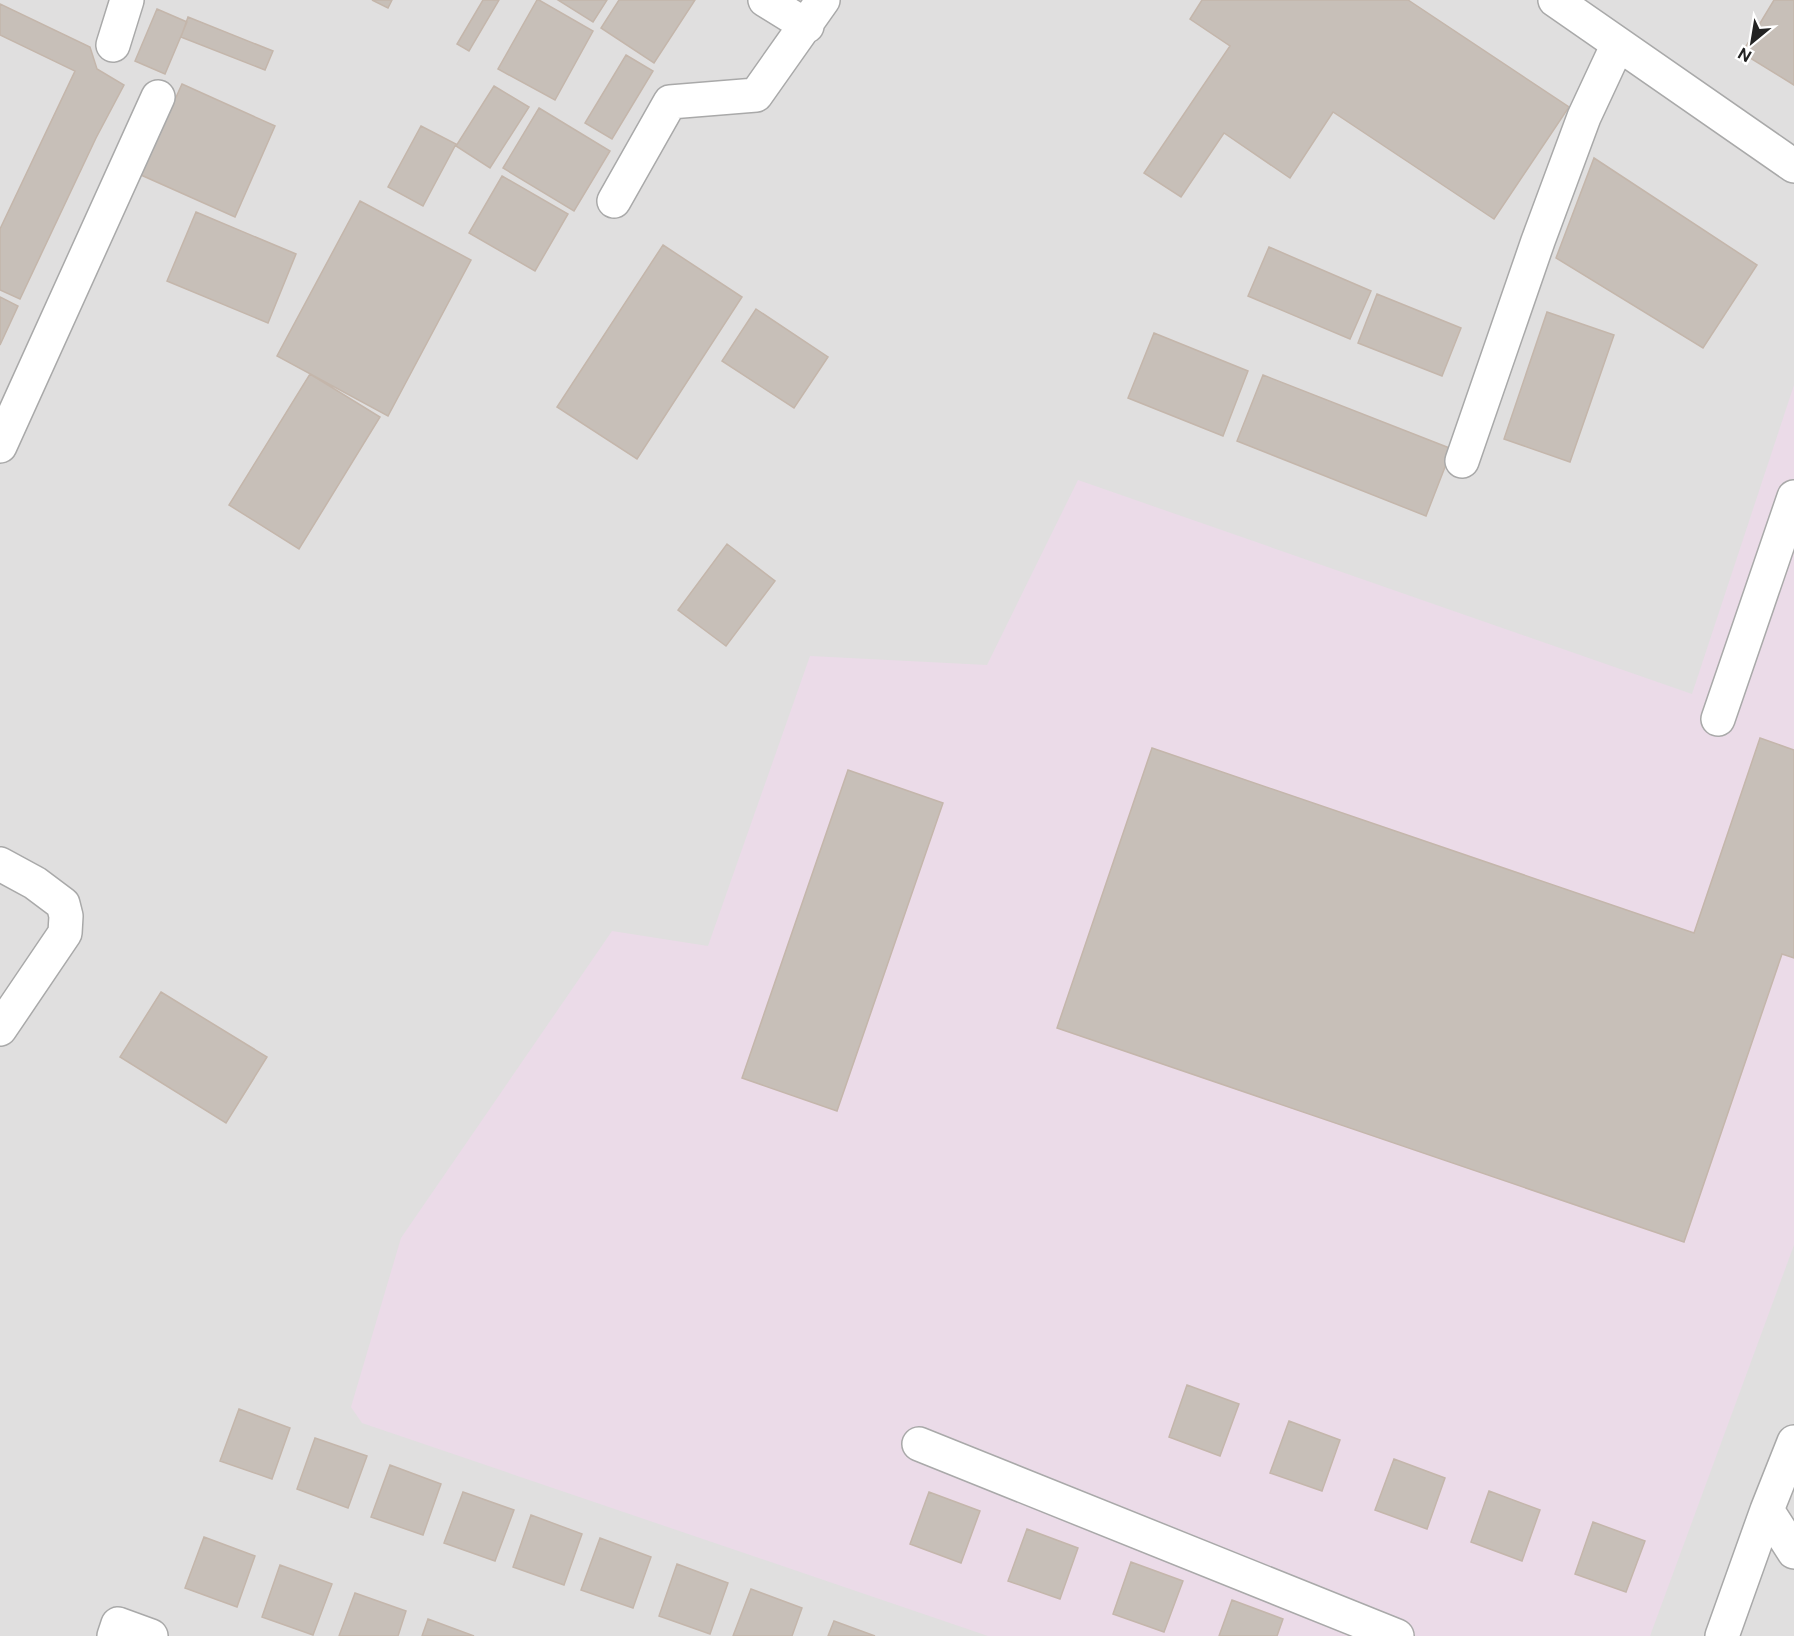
<svg xmlns="http://www.w3.org/2000/svg" width="1794" height="1636" viewBox="0 0 1794 1636" font-family="'Public Sans',sans-serif">
	<style>
		.residential { fill: #e0dfdf }
		.industrial { fill: #ebdbe8 }
		.building { fill: #c7bfb8; stroke: #c4b6ab; stroke-width: 1.5 }
		.lines { fill: none; stroke-linecap: round; stroke-linejoin: round }
		.minor-casing { stroke: #a9a9a9; stroke-width: 36 }
		.minor { stroke: #fff; stroke-width: 33 }
	</style>
	<rect width="100%" height="100%" fill="#f2efe9"/>
	<path class="residential" d="M0,0H1794V1636H0Z"/>
	<path class="industrial" d="M1794,385V1245L1650,1636H988L362,1423L351,1407L401,1238L612,931L708,946L810,656L987,665L1078,480L1692,694Z"/>
	<path class="building" d="M372,0H392L388,8Z
		M483,0H499L469,51L457,44Z
		M537,0H539L593,31L555,100L498,69Z
		M558,0H607L593,22Z
		M619,0H695L654,63L601,28Z
		M1202,0H1408L1569,107L1494,219L1333,112L1290,178L1224,133L1181,197L1144,173L1230,46L1190,19Z
		M1774,0H1794V85L1742,53Z
		M0,4L90,47L97,69L124,85L96,138L20,299L0,290V229L75,71L0,35Z
		M157,9L187,22L165,74L135,61Z
		M188,17L273,51L265,70L181,37Z
		M626,55L653,71L612,139L585,123Z
		M182,84L275,126L235,217L141,175Z
		M494,86L529,107L490,168L456,146Z
		M539,108L610,151L574,211L503,168Z
		M421,126L456,144L423,206L388,187Z
		M1594,158L1757,265L1703,348L1556,258Z
		M502,176L568,214L535,271L469,233Z
		M360,201L471,260L388,416L277,356Z
		M196,212L296,254L268,323L167,281Z
		M663,245L742,297L637,459L557,407Z
		M1269,247L1371,291L1350,339L1248,296Z
		M1377,294L1461,328L1442,376L1358,343Z
		M0,297L18,306L0,345Z
		M756,309L828,357L794,408L722,361Z
		M1547,312L1614,335L1570,462L1504,439Z
		M1154,333L1248,371L1223,436L1128,398Z
		M310,374L380,417L299,549L229,505Z
		M1263,375L1452,449L1426,516L1237,441Z
		M727,544L775,581L726,646L678,610Z
		M1760,738L1794,750V958L1782,954L1684,1242L1057,1028L1152,748L1694,933Z
		M848,770L943,803L837,1111L742,1078Z
		M161,992L267,1057L226,1123L120,1057Z
		M1187,1385L1239,1404L1220,1456L1169,1437Z
		M239,1409L290,1428L272,1479L220,1461Z
		M1289,1421L1340,1440L1322,1491L1270,1473Z
		M315,1438L367,1456L348,1508L297,1489Z
		M1394,1459L1445,1478L1427,1529L1375,1510Z
		M390,1465L441,1484L423,1535L371,1517Z
		M1489,1491L1540,1510L1522,1561L1471,1542Z
		M463,1492L514,1510L495,1561L444,1543Z
		M929,1492L980,1511L961,1563L910,1544Z
		M531,1515L582,1534L564,1585L513,1567Z
		M1593,1522L1645,1541L1626,1592L1575,1574Z
		M1027,1529L1078,1548L1060,1599L1008,1581Z
		M204,1537L255,1556L237,1607L185,1588Z
		M600,1538L651,1557L633,1608L581,1590Z
		M1131,1562L1183,1581L1164,1632L1113,1614Z
		M677,1564L728,1583L710,1634L659,1616Z
		M280,1565L332,1584L313,1635L262,1617Z
		M751,1589L802,1608L792,1636H733Z
		M355,1593L406,1611L398,1636H339Z
		M1232,1600L1283,1619L1277,1636H1219Z
		M428,1619L474,1636H422Z
		M834,1621L875,1636H828Z"/>
	<g class="lines">
		<defs>
			<path id="minor" d="M765,0L807,26
				M1555,0L1794,166
				M113,45L127,0
				M614,201L670,102L756,95L823,0
				M0,446L158,97
				M1462,461L1538,241L1584,117L1618,44
				M1718,719L1794,497
				M0,864L35,883L63,904L66,916L65,933L0,1029
				M919,1444L1397,1636
				M1767,1510L1794,1552
				M114,1636L118,1624L151,1636
				M1722,1636L1767,1510L1794,1442"/>
		</defs>
		<use href="#minor" class="minor-casing"/>
		<use href="#minor" class="minor"/>
	</g>
	<g transform="translate(1752 42) rotate(210)" stroke="#ffffff" stroke-width="4.5" paint-order="stroke">
	<path d="M0-4.5L10 22L0 15L-10 22Z" fill="#222222"/>
	<text y="-9" font-size="16" font-weight="bold" text-anchor="middle" fill="#222222">N</text>
	</g>
</svg>
